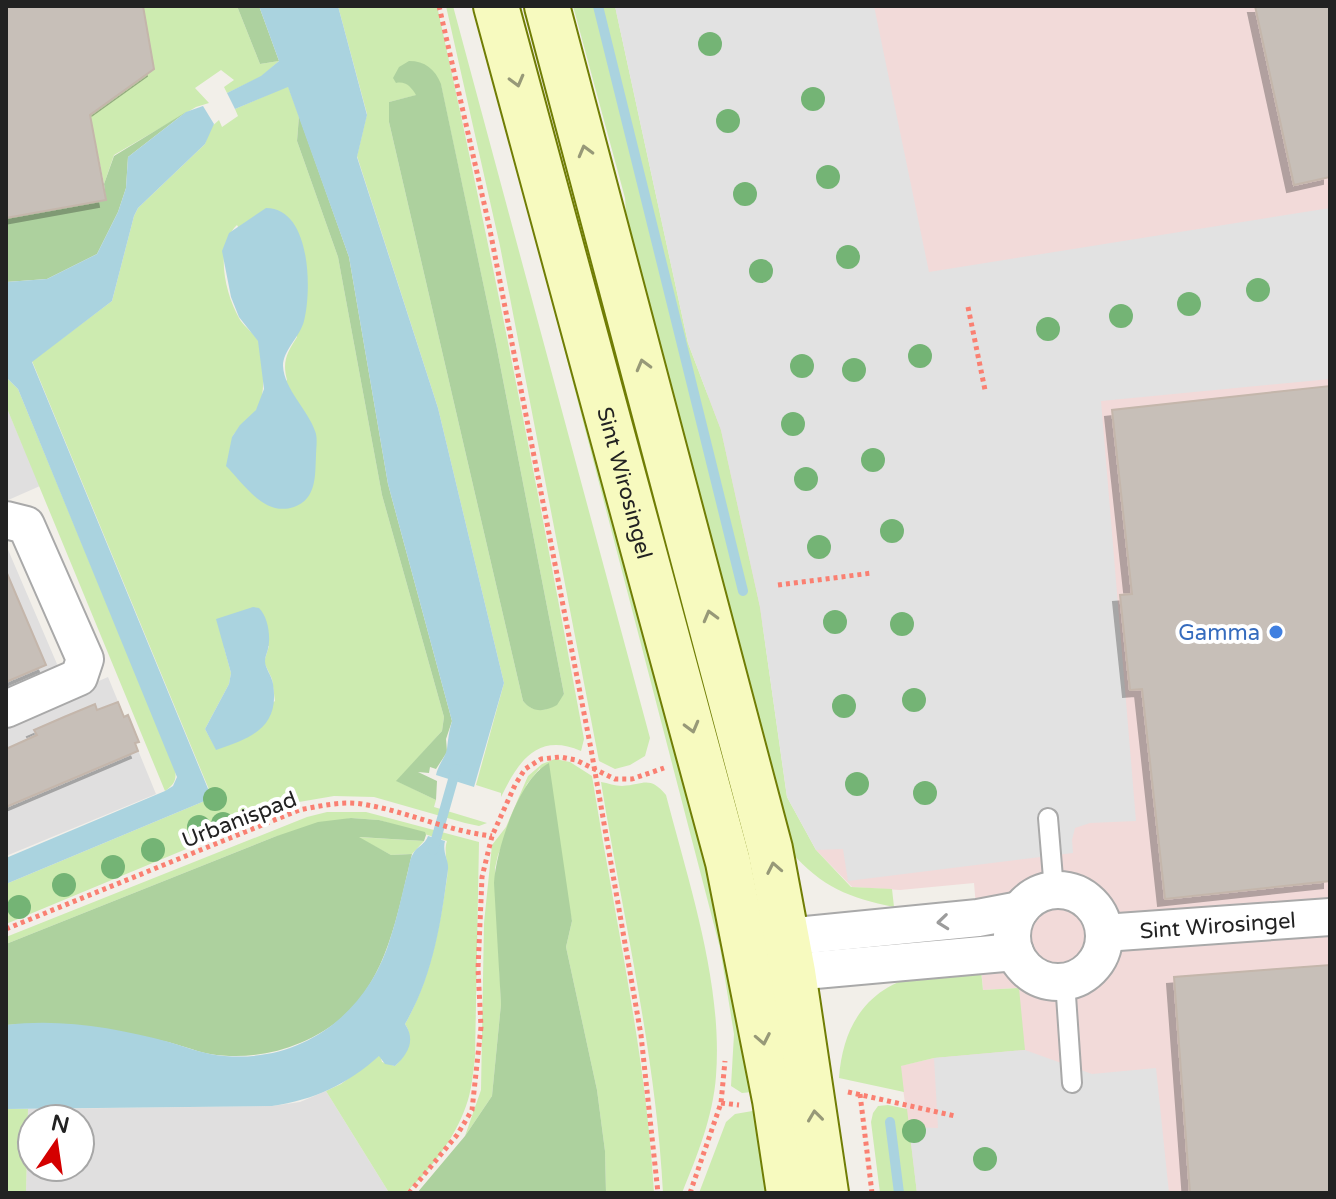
<svg xmlns="http://www.w3.org/2000/svg" width="1336" height="1199" viewBox="0 0 1336 1199" font-family="'Varela Round',sans-serif">
	<style>
		.residential { fill: #e0dfdf; fill-rule: evenodd }
		.commercial { fill: #f2dad9 }
		.grass { fill: #cdebb0; fill-rule: evenodd }
		.forest { fill: #add19e }
		.parking { fill: #e2e2e2 }
		.water { fill: #aad3df }
		.lines { fill: none; stroke-linecap: round; stroke-linejoin: round }
		.stream { stroke: #aad3df; stroke-width: 10 }
		.building { fill: #c7bfb8; stroke: #c4b6ab; stroke-width: 2; filter: url(#shadow) }
		.lane-casing { stroke: #a9a9a9; stroke-width: 22 }
		.street-casing { stroke: #a9a9a9; stroke-width: 40 }
		.secondary-casing { stroke: #707d05; stroke-width: 48 }
		.path { stroke: #fa8072; stroke-width: 5; stroke-dasharray: 4 4; stroke-linecap: butt }
		.lane { stroke: #fff; stroke-width: 18 }
		.street { stroke: #fff; stroke-width: 36 }
		.secondary { stroke: #f7fabf; stroke-width: 44 }
		.tree { fill: #74b475 }
		.oneway { stroke: #979978 }
		.oneway2 { stroke: #9c9c9c }
		.shop-dot { fill: #3f7fe0; stroke: #fff; stroke-width: 3 }
		.labels { text-anchor: middle; stroke-width: 8; stroke-linejoin: round; paint-order: stroke }
		.street-label { font-size: 22px; fill: #222; stroke: #fff }
		.shop-label { font-size: 22px; fill: #366cbe; stroke: #fff; text-anchor: end }
	</style>
	<defs>
		<filter id="shadow"><feDropShadow dx="-7" dy="7" stdDeviation="0" flood-color="#0004"/></filter>
	</defs>
	<rect width="100%" height="100%" fill="#f2efe9"/>
	<path class="residential" d="M6,406L40,486L6,501Z
		M6,545L60,671L6,694Z
		M108,677L156,794L6,856V721Z
		M326,1091L388,1191L387,1193H26L28,1109L272,1106L300,1102ZM32,1119H80V1167H32Z"/>
	<path class="commercial" d="M615,6H1330V1193H917L900,1066L934,1058L1018,988L983,990L974,883L900,890L852,887L816,850Z"/>
	<path class="grass" d="M151,6H237L260,64L279,61L261,77L227,93L224,87L234,80L221,70L195,88L209,103L196,107L114,155L104,184L90,115L153,69L143,7Z
		M338,6H437C491,249 539,494 584,739L581,751C537,732 518,762 501,797V793L476,785L504,683L438,408L357,156L367,114ZM402,82L441,85L496,344L564,694C552,710 538,717 523,701L389,122V102L417,95L410,85Z
		M446,6H453L650,738L645,756L630,765L615,769L599,761L500,246Z
		M475,6H486L626,523L762,1091L742,1093L731,1086L734,1034L720,948Z
		M573,6H615L688,343L721,430L760,607L787,797L816,850L851,887L892,889L894,907C849,898 822,887 791,852L630,271L625,198Z
		M288,86L299,116L297,141L338,257L382,495L444,717L442,731L397,781L436,800L434,807L487,823L479,826L465,823L374,797L334,796L299,802L6,924V884L207,800L210,792L32,361L112,301L134,216L138,208L205,144L210,128L219,120L222,127L238,116L235,109ZM237,225L297,337C287,353 282,361 287,380L232,437C239,426 255,416 260,404C265,392 264,355 259,342C255,334 244,327 239,318C225,293 214,247 237,225ZM269,646L264,662L272,679L275,701L216,749L205,729L229,684L231,673L224,647Z
		M6,377L18,389L175,769C177,780 174,785 165,791L6,406Z
		M555,759L570,762L592,776C614,915 646,1053 654,1193H606L605,1151L597,1090L566,947L572,921L540,768L527,784L498,855L495,868L501,1004L492,1096L465,1136L481,1090L484,923L492,845L506,827L528,776L542,764Z
		M601,782C608,783 615,786 622,786C644,785 649,775 666,795C689,884 723,984 716,1076C713,1117 697,1156 682,1193H663C656,1055 623,918 601,782Z
		M327,812H366L479,842L475,1057C473,1073 472,1090 466,1106C455,1138 430,1171 405,1193H387L388,1191L326,1091L341,1084L380,1055L382,1062L395,1066C406,1056 415,1038 405,1024C431,978 439,930 447,878C449,865 443,852 447,841L379,820L351,818L274,837L6,944V937L307,817Z
		M357,837L424,841L412,854L391,855Z
		M981,970L983,990L1019,988L1025,1050L934,1058L901,1066L904,1092L839,1078C843,1023 869,985 925,974C943,971 963,971 981,970Z
		M888,1105L907,1109L917,1193H880L871,1122L873,1113L878,1106Z
		M6,1109H28L26,1193H6Z
		M764,1109L780,1193H699L726,1122L735,1114Z"/>
	<path class="forest" d="M237,6H259L279,61L260,64Z
		M409,61C425,61 435,69 441,84L496,344L564,694L557,705C544,712 533,713 523,701L389,122V102L416,95C411,87 406,81 396,83L393,78L399,67Z
		M186,112L128,157L126,188L118,212L97,254L47,279L6,282V218L106,200L104,184L114,156Z
		M299,116L349,257L388,484L452,721L446,739L447,752L436,769L430,767L429,773L418,772L437,781L436,800L396,781L442,731L444,717L382,495L338,257L297,141Z
		M549,763L572,921L566,947L597,1090L605,1151L606,1193H417L465,1136L492,1096L501,1004L494,883C496,850 519,778 549,763Z
		M351,818L379,820L425,832L426,835L424,841L359,837L391,855L412,854C393,932 383,1009 300,1043C272,1055 240,1059 210,1054C194,1051 179,1044 163,1041C111,1028 59,1021 6,1025V944L274,837L318,822Z"/>
	<path class="parking" d="M615,6H874L929,272L1330,208V379L1101,401L1136,821L1090,823L1075,828L1072,840L1073,853L848,881L843,849L816,850L787,797L760,607L721,430L688,343Z
		M1025,1050L1092,1074L1156,1068L1169,1193H917L909,1127L938,1128L934,1058Z"/>
	<path class="water" d="M259,6H338L367,115L357,157L438,408L504,683L474,787L436,775C438,765 445,758 447,749C448,739 449,731 452,721L388,484L349,257L288,87L235,109L227,93L261,76L279,61Z
		M203,106L214,124L205,144L138,208L134,216L112,301L32,362L211,796L207,800L6,884V858L165,791L173,786L177,777L18,389L6,377V282L47,279L97,254L118,212L126,188L128,157L186,112Z
		M266,208C311,208 312,290 304,321C300,337 283,350 283,366C284,389 308,410 315,431C318,438 316,448 316,456C315,475 317,499 294,507C264,517 244,484 226,466L232,437L240,425L256,410L264,389L258,341L239,317L231,297L222,251L229,233Z
		M253,607L259,608C268,617 271,636 268,649C267,653 265,657 265,661C265,668 272,676 273,684C280,727 252,738 216,750L205,729L229,684L231,673L216,619Z
		M428,836L445,841C442,853 449,860 448,869C441,923 433,976 405,1024C416,1040 408,1054 395,1066L385,1064L379,1056C348,1084 314,1100 272,1106L6,1109V1025C60,1018 117,1028 169,1042C183,1046 196,1051 210,1054C295,1069 368,1017 391,936C398,915 402,893 408,871C409,866 410,858 413,854C417,846 425,845 428,836Z"/>
	<g class="lines">
		<path class="stream" d="M598,6L743,591
			M433,850L456,769
			M890,1122L899,1193"/>
	</g>
	<path class="building" d="M6,6H143L154,69L90,115L106,200L6,218Z
		M1255,6H1330V177L1294,185Z
		M1330,386V881L1165,899L1142,689L1130,690L1120,595L1132,594L1112,410Z
		M6,571L46,665L6,682Z
		M118,702L124,717L128,715L139,742L135,743L138,751L6,807V749L37,735L34,730L64,717L95,704L97,710Z
		M1330,965V1193H1190L1174,977Z"/>
	<g class="lines">
		<defs>
			<path id="lane" d="M1048,818L1054,890
				M1065,981L1072,1083"/>
			<g id="street">
				<path d="M6,520L26,525L85,659L79,677L6,709"/>
				<circle cx="1058" cy="936" r="46"/>
				<path id="s1" d="M1104,933L1330,917"/>
				<path d="M786,937L978,918L1020,910"/>
				<path d="M793,972L1015,952"/>
			</g>
			<g id="secondary">
				<path id="s2" d="M496,6L728,862L775,1100L789,1193"/>
				<path d="M547,6L770,849L793,972L826,1193"/>
			</g>
		</defs>
		<use href="#lane" class="lane-casing"/>
		<use href="#street" class="street-casing"/>
		<use href="#secondary" class="secondary-casing"/>
		<path class="path" d="M439,6L489,225L591,749L641,1035L658,1193
			M968,307L985,390
			M778,585L872,573
			M6,929L299,810C320,806 341,801 362,804C406,811 447,831 492,836
			M848,1092L955,1116
			M860,1094L872,1193
			M721,1103L739,1105
			M409,1193L457,1135L472,1110L481,1027L478,969L482,877L492,836L515,785L525,769L541,759L560,757L576,760L615,779H632L664,768
			M690,1193L721,1103L725,1061"/>
		<use href="#lane" class="lane"/>
		<use href="#street" class="street"/>
		<use href="#secondary" class="secondary"/>
	</g>
	<g class="tree">
		<circle cx="710" cy="44" r="12"/>
		<circle cx="813" cy="99" r="12"/>
		<circle cx="728" cy="121" r="12"/>
		<circle cx="828" cy="177" r="12"/>
		<circle cx="745" cy="194" r="12"/>
		<circle cx="848" cy="257" r="12"/>
		<circle cx="761" cy="271" r="12"/>
		<circle cx="1258" cy="290" r="12"/>
		<circle cx="1189" cy="304" r="12"/>
		<circle cx="1121" cy="316" r="12"/>
		<circle cx="1048" cy="329" r="12"/>
		<circle cx="920" cy="356" r="12"/>
		<circle cx="802" cy="366" r="12"/>
		<circle cx="854" cy="370" r="12"/>
		<circle cx="793" cy="424" r="12"/>
		<circle cx="873" cy="460" r="12"/>
		<circle cx="806" cy="479" r="12"/>
		<circle cx="892" cy="531" r="12"/>
		<circle cx="819" cy="547" r="12"/>
		<circle cx="835" cy="622" r="12"/>
		<circle cx="902" cy="624" r="12"/>
		<circle cx="914" cy="700" r="12"/>
		<circle cx="844" cy="706" r="12"/>
		<circle cx="857" cy="784" r="12"/>
		<circle cx="925" cy="793" r="12"/>
		<circle cx="215" cy="799" r="12"/>
		<circle cx="223" cy="824" r="12"/>
		<circle cx="199" cy="827" r="12"/>
		<circle cx="153" cy="850" r="12"/>
		<circle cx="113" cy="867" r="12"/>
		<circle cx="64" cy="885" r="12"/>
		<circle cx="19" cy="907" r="12"/>
		<circle cx="914" cy="1131" r="12"/>
		<circle cx="985" cy="1159" r="12"/>
	</g>
	<defs><path id="oneway-chevron" d="M-2-3.5L2.5 0L-2 3.5" fill="none" stroke-width="1.6" stroke-linecap="round" stroke-linejoin="round" transform="scale(2)"/></defs>
	<g class="oneway">
		<use href="#oneway-chevron" transform="translate(517 81) rotate(75)"/>
		<use href="#oneway-chevron" transform="translate(585 151) rotate(-105)"/>
		<use href="#oneway-chevron" transform="translate(643 365) rotate(-105)"/>
		<use href="#oneway-chevron" transform="translate(710 616) rotate(-105)"/>
		<use href="#oneway-chevron" transform="translate(692 727) rotate(75)"/>
		<use href="#oneway-chevron" transform="translate(774 868) rotate(-101)"/>
		<use href="#oneway-chevron" transform="translate(763 1039) rotate(79)"/>
		<use href="#oneway-chevron" transform="translate(815 1116) rotate(-97)"/>
	</g>
	<use class="oneway2" href="#oneway-chevron" transform="translate(943 922) rotate(174)"/>
	<circle class="shop-dot" cx="1276" cy="632" r="8"/>
	<g class="labels">
		<g class="street-label">
			<text dy="8" stroke="none"><textPath href="#s2" startOffset="494">Sint Wirosingel</textPath></text>
			<text transform="translate(239 819) rotate(-21)" y="8">Urbanispad</text>
			<text dy="8" stroke="none"><textPath href="#s1" startOffset="114">Sint Wirosingel</textPath></text>
		</g>
		<g class="shop-label">
			<text x="1260" y="640">Gamma</text>
		</g>
	</g>
	<rect width="1336" height="1199" fill="none" stroke="#222222" stroke-width="16"/>
	<g transform="translate(56 1143) rotate(13)"><circle r="38" fill="#ffffff" stroke="#a7a7a7" stroke-width="2"/>
	<path d="M0-6L14 30L0 20L-14 30Z" fill="#d40000"/>
	<text y="-12" font-size="22" font-weight="bold" text-anchor="middle" fill="#222222">N</text>
	</g>
</svg>
